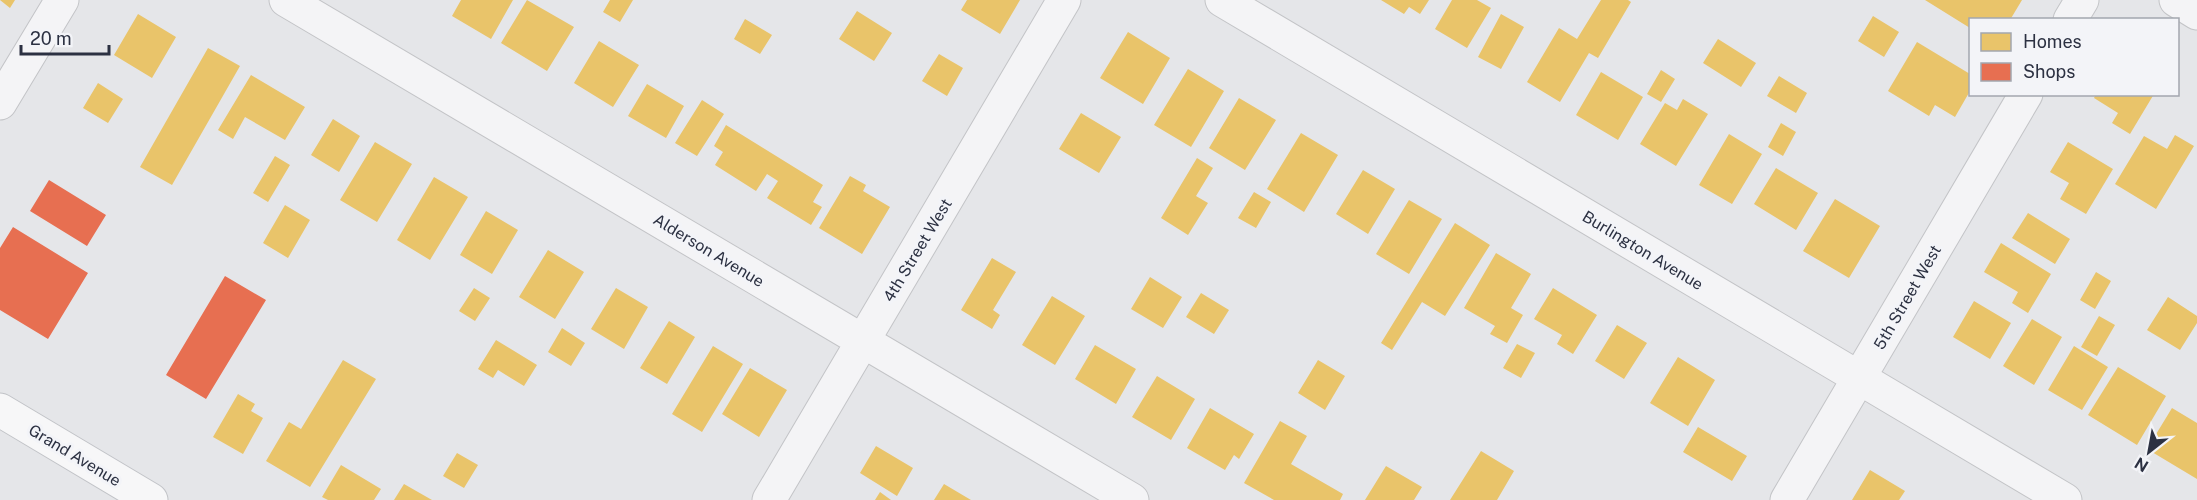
<svg xmlns="http://www.w3.org/2000/svg" width="2197" height="500" viewBox="0 0 2197 500" font-family="'Public Sans',sans-serif">
	<style>
		.homes { fill: #e9c46a }
		.shops { fill: #e76f51 }
		.lines { fill: none; stroke-linecap: round; stroke-linejoin: round }
		.minor-casing { stroke: #c3c4c7; stroke-width: 35 }
		.major-casing { stroke: #c1c3c7; stroke-width: 35 }
		.minor { stroke: #f4f4f6; stroke-width: 33 }
		.major { stroke: #f7f7f8; stroke-width: 33 }
		.labels { text-anchor: middle; stroke-width: 6; stroke-linejoin: round; paint-order: stroke }
		.street-label { font-size: 16px; fill: #2c3142; stroke: #f3f4f8 }
	</style>
	<rect width="100%" height="100%" fill="#e5e6e9"/>
	<path class="homes" d="M0,0H15L10,8Z
		M461,0H513L491,39L452,16Z
		M527,0L574,27L547,71L501,43Z
		M610,0H633L620,22L603,12Z
		M967,0H1020L1000,34L961,10Z
		M1381,0H1429L1420,14L1409,7L1404,14Z
		M1452,0H1477L1491,8L1467,48L1435,29Z
		M1601,0H1628L1631,2L1598,58L1589,53L1560,102L1527,82L1559,28L1577,39Z
		M1925,0H2022L2010,20H1970V28Z
		M857,11L892,33L874,61L839,39Z
		M138,14L176,37L152,78L114,55Z
		M1501,14L1524,27L1501,69L1478,57Z
		M1873,16L1899,32L1884,57L1858,41Z
		M745,19L772,35L760,54L734,39Z
		M1128,32L1170,58L1143,104L1100,78Z
		M1718,39L1756,63L1741,87L1703,63Z
		M599,41L639,65L613,107L574,83Z
		M1917,42L1970,74V91L1955,117L1935,105L1929,116L1888,91Z
		M208,48L240,66L172,185L140,167Z
		M939,54L963,68L947,96L922,81Z
		M1188,69L1224,91L1191,147L1154,125Z
		M1661,70L1675,79L1661,102L1647,94Z
		M1601,72L1643,97L1618,140L1576,115Z
		M251,75L305,107L285,140L245,117L233,139L218,130Z
		M1779,76L1807,93L1796,113L1767,96Z
		M98,83L123,99L108,123L83,108Z
		M647,84L684,106L666,138L628,116Z
		M2096,94H2154L2130,134L2112,123L2118,113L2094,98Z
		M1239,98L1276,120L1245,170L1209,148Z
		M1683,99L1708,114L1676,166L1640,144L1665,103L1677,110Z
		M702,100L724,114L697,156L675,143Z
		M1081,113L1121,137L1099,173L1059,149Z
		M333,119L360,136L339,172L311,155Z
		M1781,123L1796,132L1783,156L1768,147Z
		M726,125L823,185L813,202L822,207L811,225L767,198L778,181L767,174L756,191L715,165L723,152L714,146Z
		M1301,133L1338,155L1304,212L1267,189Z
		M1729,134L1762,154L1732,204L1699,185Z
		M2175,135L2194,146L2156,209L2115,184L2144,136L2167,149Z
		M375,142L412,164L377,222L340,200Z
		M2068,142L2113,169L2086,214L2060,199L2069,183L2050,172Z
		M275,156L290,165L268,202L253,193Z
		M1197,158L1213,168L1196,196L1208,203L1188,235L1161,218Z
		M1776,168L1818,193L1796,230L1754,204Z
		M1363,170L1395,189L1368,234L1336,214Z
		M850,176L866,185L863,191L890,207L862,254L819,228Z
		M434,177L468,197L430,260L397,240Z
		M1254,192L1271,202L1256,228L1238,218Z
		M1835,199L1880,226L1849,278L1803,251Z
		M1409,200L1442,219L1409,274L1376,254Z
		M285,205L310,220L288,258L263,243Z
		M486,211L518,230L492,274L460,255Z
		M2028,213L2070,239L2055,264L2012,238Z
		M1455,223L1490,245L1445,316L1422,302L1392,350L1381,343Z
		M2001,243L2051,274L2028,313L2012,303L2018,292L1984,272Z
		M548,250L584,272L555,319L519,297Z
		M1496,253L1531,274L1511,308L1523,315L1507,343L1490,334L1495,326L1464,308Z
		M992,258L1016,272L993,310L1000,315L992,329L961,310Z
		M2096,272L2111,281L2095,309L2080,300Z
		M1150,277L1182,297L1163,328L1131,309Z
		M474,288L490,298L475,321L459,311Z
		M616,288L648,307L624,349L591,329Z
		M1553,288L1597,315L1573,354L1557,344L1562,335L1534,319Z
		M1201,293L1229,310L1214,334L1186,317Z
		M1052,296L1085,316L1055,365L1022,345Z
		M2168,297L2197,316V323L2180,350L2147,330Z
		M1974,301L2011,323L1990,359L1953,337Z
		M2099,316L2115,325L2097,356L2081,347Z
		M2032,319L2062,337L2034,385L2003,366Z
		M669,321L695,337L667,384L640,368Z
		M1617,325L1647,343L1624,379L1595,361Z
		M562,328L585,343L571,366L548,352Z
		M496,340L537,365L524,386L498,370L493,378L478,369Z
		M1517,344L1535,353L1521,378L1503,368Z
		M1095,345L1136,369L1116,404L1075,379Z
		M713,346L743,364L702,432L672,414Z
		M2074,346L2108,367L2082,410L2048,390Z
		M1678,357L1715,380L1688,426L1650,403Z
		M343,360L376,379L310,487L266,461L289,422L301,429Z
		M1318,360L1345,376L1325,410L1298,393Z
		M2118,367L2166,396L2137,445L2088,415Z
		M750,368L787,390L759,437L722,414Z
		M1157,376L1195,399L1171,440L1132,417Z
		M238,394L255,404L251,411L263,418L243,454L213,437Z
		M1210,408L1254,434L1239,459L1234,455L1225,470L1187,448Z
		M2172,408L2197,423V479L2147,449Z
		M1280,421L1307,436L1291,464L1343,494L1340,500H1274L1244,483Z
		M1698,427L1747,456L1732,481L1683,452Z
		M876,446L913,468L897,496L860,473Z
		M1481,451L1514,471L1497,500H1450Z
		M457,453L478,465L464,488L443,476Z
		M341,465L381,489L374,500H328L322,497Z
		M1386,466L1422,487L1414,500H1365Z
		M1870,470L1905,491L1899,500H1852Z
		M404,484L432,500H394Z
		M944,484L971,500H934Z
		M880,492L891,500H875Z"/>
	<path class="shops" d="M49,180L106,215L87,246L30,211Z
		M13,227L88,273L48,339L0,310V248Z
		M225,276L266,300L206,399L166,375Z"/>
	<g class="lines">
		<defs>
			<path id="minor" d="M286,0L1132,500
				M1222,0L2065,500
				M2176,0L2197,13
				M2070,20L2082,0
				M0,103L62,0
				M769,500L1064,0
				M1787,500L2026,94"/>
			<path id="major" d="M0,410L151,500"/>
		</defs>
		<use href="#minor" class="minor-casing"/>
		<use href="#major" class="major-casing"/>
		<use href="#minor" class="minor"/>
		<use href="#major" class="major"/>
	</g>
	<g class="labels">
		<g class="street-label">
			<text transform="translate(709 250) rotate(31)" y="6">Alderson Avenue</text>
			<text transform="translate(917 250) rotate(-59)" y="6">4th Street West</text>
			<text transform="translate(1643 250) rotate(31)" y="6">Burlington Avenue</text>
			<text transform="translate(1907 297) rotate(-60)" y="6">5th Street West</text>
			<text transform="translate(75 455) rotate(31)" y="6">Grand Avenue</text>
		</g>
	</g>
	<rect x="1969" y="18" width="210" height="78" fill="#f3f4f8" stroke="#a3a6af" stroke-width="1.5"/>
	<rect x="1981" y="33" width="30" height="18" fill="#e9c46a" stroke="#a3a6af" stroke-width="1.5"/>
	<text x="2023" y="48" font-size="18" fill="#2c3142">Homes</text>
	<rect x="1981" y="63" width="30" height="18" fill="#e76f51" stroke="#a3a6af" stroke-width="1.5"/>
	<text x="2023" y="78" font-size="18" fill="#2c3142">Shops</text>
	<g transform="translate(2149 452) rotate(211)" stroke="#f3f4f8" stroke-width="4.5" paint-order="stroke">
	<path d="M0-4.5L10 22L0 15L-10 22Z" fill="#2c3142"/>
	<text y="-9" font-size="16" font-weight="bold" text-anchor="middle" fill="#2c3142">N</text>
	</g>
	<path d="M21 45v9h88v-9" fill="none" stroke="#2c3142" stroke-width="3"/>
	<text x="30" y="45" font-size="18" fill="#2c3142" stroke="#f3f4f8" stroke-width="4.5" paint-order="stroke">20 m</text>
</svg>
